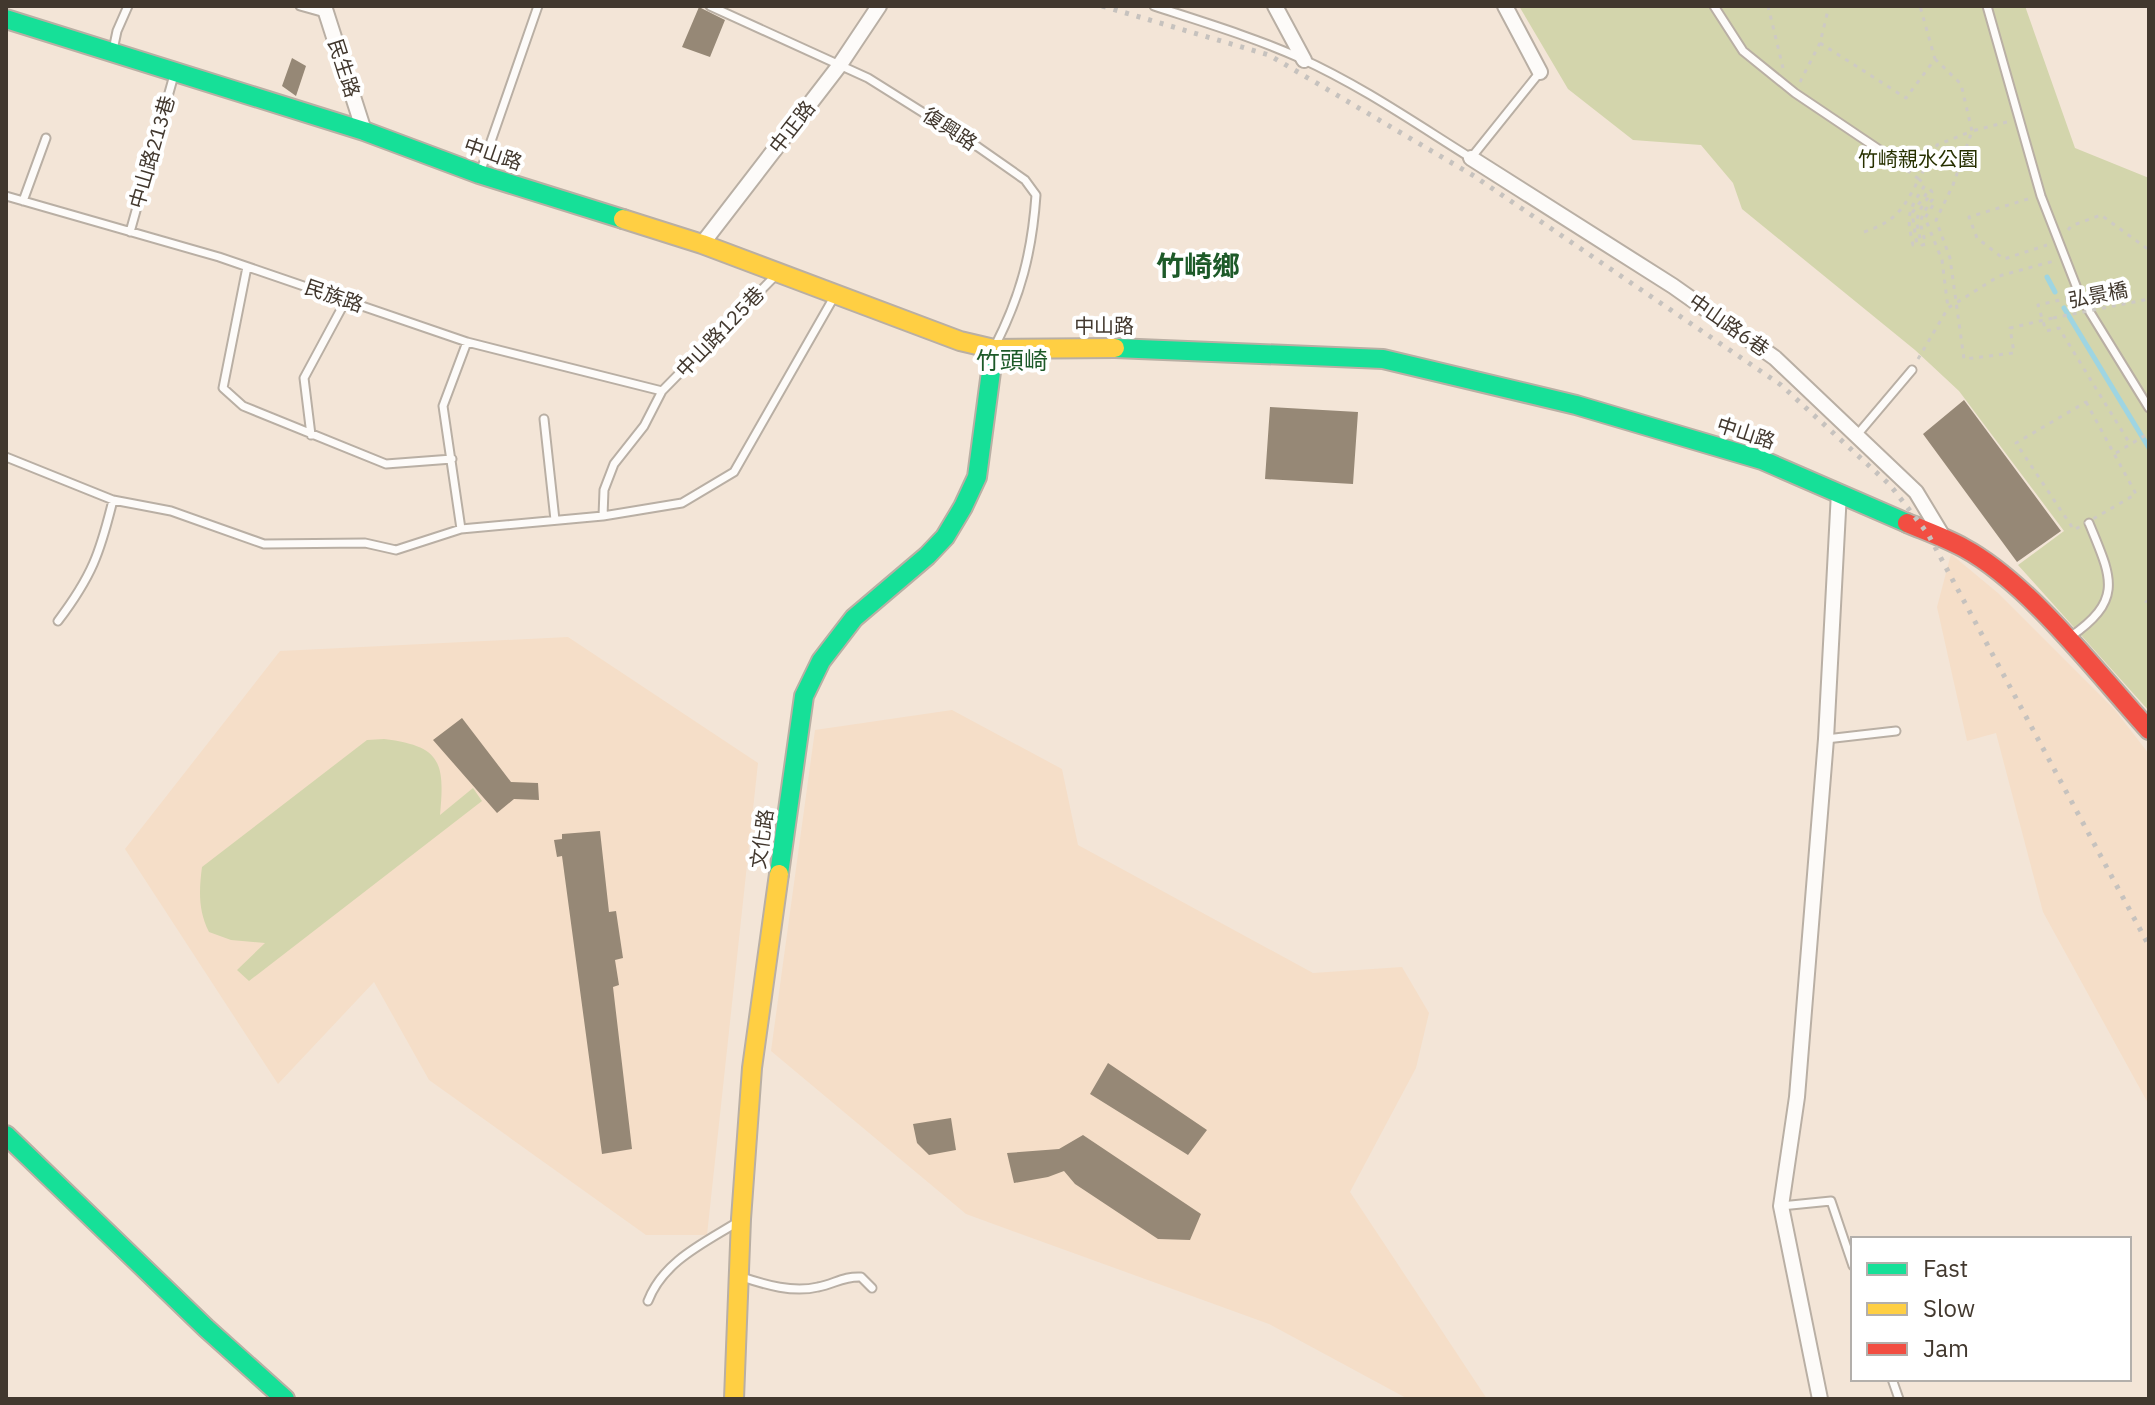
<svg xmlns="http://www.w3.org/2000/svg" width="2155" height="1405" viewBox="0 0 2155 1405" font-family="'IBM Plex Sans','Noto Sans TC',sans-serif">
	<style>
		.built { fill: #f5dec8 }
		.green { fill: #d3d5ac }
		.lines { fill: none; stroke-linecap: round; stroke-linejoin: round }
		.stream { stroke: #9ed5e2; stroke-width: 5 }
		.building { fill: #968876 }
		.lane-casing { stroke: #b9afa4; stroke-width: 11 }
		.street-casing { stroke: #b9afa4; stroke-width: 18 }
		.fast-casing { stroke: #b9afa4; stroke-width: 22 }
		.slow-casing { stroke: #b9afa4; stroke-width: 22 }
		.jam-casing { stroke: #b9afa4; stroke-width: 22 }
		.path { stroke: #cecac4; stroke-width: 3; stroke-dasharray: 4 6; stroke-linecap: butt }
		.lane { stroke: #fdfbf9; stroke-width: 7 }
		.street { stroke: #fdfbf9; stroke-width: 14 }
		.fast { stroke: #16e098; stroke-width: 18 }
		.slow { stroke: #ffcf43; stroke-width: 18 }
		.jam { stroke: #f24e42; stroke-width: 18 }
		.rail { stroke: #c6c2be; stroke-width: 5; stroke-dasharray: 4 8; stroke-linecap: butt }
		.path-bridge { stroke: #cecac4; stroke-width: 3; stroke-dasharray: 4 6; stroke-linecap: butt }
		.labels { text-anchor: middle; stroke-width: 8; stroke-linejoin: round; paint-order: stroke }
		.street-label { font-size: 20px; fill: #42382e; stroke: #fff }
		.park-label { font-size: 20px; fill: #273000; stroke: #fff }
		.quarter-label { font-size: 24px; fill: #1d5a29; stroke: #fff }
		.district-label { font-size: 28px; font-weight: bold; fill: #1d5a29; stroke: #fff }
	</style>
	<rect width="100%" height="100%" fill="#f3e5d7"/>
	<path class="built" d="M1951,554L1998,593L2115,710L2149,754V1105L2043,912L1996,733L1967,741L1937,607Z
		M568,637L758,763L707,1235H646L429,1080L374,982L278,1084L125,849L280,651Z
		M952,710L1062,769L1078,845L1313,973L1402,967L1429,1013L1416,1068L1350,1192L1487,1399H1408L1269,1324L966,1214L771,1051L815,730Z"/>
	<path class="green" d="M1519,6H2025L2075,148L2149,178V711L2018,565L2064,531L1959,391L1915,350L1742,209L1733,183L1701,145L1633,140L1568,89Z
		M384,739C441,746 445,762 440,815L473,788L482,801L249,981L237,970L265,943L231,940L209,932C198,910 199,890 202,867L367,740Z"/>
	<g class="lines">
		<path class="stream" d="M2047,277L2055,292
			M2064,308L2149,448"/>
	</g>
	<path class="building" d="M699,7L725,20L710,57L682,47Z
		M292,58L306,66L296,96L282,86Z
		M1964,400L2061,531L2017,562L1923,434Z
		M1270,407L1358,412L1353,484L1265,479Z
		M462,718L511,782L538,783L539,800L514,799L497,813L433,740Z
		M600,831L609,912L616,911L623,958L615,960L619,985L613,987L632,1149L602,1154L562,856L557,857L554,840L562,839V834Z
		M1108,1063L1207,1130L1188,1155L1090,1094Z
		M951,1118L956,1150L929,1155L917,1143L913,1124Z
		M1083,1135L1201,1214L1190,1240L1158,1239L1075,1184L1064,1171L1048,1177L1014,1183L1007,1153L1059,1149Z"/>
	<g class="lines">
		<defs>
			<path id="lane" d="M300,6L325,13
				M710,6L868,78L978,147L1025,180L1036,195C1032,252 1021,295 995,346
				M1154,6C1203,22 1253,37 1300,58C1360,85 1415,123 1471,158L1540,72
				M1714,6L1743,51L1795,93L1899,163
				M1987,6L2041,196L2080,296L2149,408
				M113,50L117,31L128,6
				M481,170L538,6
				M6,196L219,257L467,342L662,391
				M23,201L46,138
				M130,232L174,75
				M247,267L223,388L243,406L386,464L452,459
				M544,419L555,520
				M311,435L304,378L346,300
				M1857,435L1912,370
				M6,457L113,500L171,511L264,544L365,543L396,550L461,529L603,516L604,490L614,464L644,426L662,391L777,274
				M603,516L682,503L734,472L834,297
				M461,529L443,406L467,342
				M58,621C92,576 100,553 113,500
				M2070,637C2125,599 2111,577 2089,523
				M1826,739L1896,731
				M1781,1206L1831,1201L1853,1266
				M742,1277C766,1285 793,1293 818,1287C834,1284 844,1276 861,1277L872,1288
				M648,1301C663,1262 702,1244 736,1223
				M1892,1379L1899,1399"/>
			<path id="street" d="M324,6L364,131
				M1275,6L1304,60
				M1505,6L1540,72
				M1471,158L1673,286L1775,358L1916,492L1945,540
				M702,244L839,66L879,6
				M1820,1399L1781,1206L1797,1097L1826,739L1839,492"/>
			<path id="fast" d="M6,19L364,131L479,174L623,219
				M1115,348L1383,359L1576,405L1762,460L1907,523
				M779,874L804,696L821,661L854,618L927,556L945,537L963,507L977,477L994,349
				M6,1135L206,1328L285,1399"/>
			<path id="slow" d="M623,219L702,244L960,341L994,349L1115,348
				M734,1399L741,1219L752,1068L779,874"/>
			<path id="jam" d="M1907,523C1926,531 1946,538 1964,548C2029,583 2098,674 2149,730"/>
		</defs>
		<use href="#lane" class="lane-casing"/>
		<use href="#street" class="street-casing"/>
		<use href="#fast" class="fast-casing"/>
		<use href="#slow" class="slow-casing"/>
		<use href="#jam" class="jam-casing"/>
		<path class="path" d="M1768,6L1783,68
			M1820,43L1906,98L1935,59L1920,6
			M1935,59L1961,84L1972,131L1937,145L1919,179L1925,185C1908,211 1906,215 1913,245H1917L1912,213L1930,189L1932,192C1915,216 1914,217 1922,245L1926,244C1919,221 1918,220 1932,200L1935,202L1925,218L1942,260L1948,308
			M1800,82L1820,43L1829,6
			M2007,122L1972,131L1953,185L1936,220L1950,258L1964,359L2014,353L2010,328L2053,318
			M2028,199L1969,217L1977,238L2004,259L2047,245
			M2068,230L2071,226L2101,215L2149,250
			M1864,232C1897,221 1903,209 1919,179L1908,171
			M2069,298L2038,305L2046,331L2059,328L2130,444
			M1918,359L1948,308L1999,276L2054,261
			M2086,402L2136,494L2074,530L2016,443Z
			M2116,453L2149,433
			M2149,600L2146,602L2149,608"/>
		<use href="#lane" class="lane"/>
		<use href="#street" class="street"/>
		<use href="#fast" class="fast"/>
		<use href="#slow" class="slow"/>
		<use href="#jam" class="jam"/>
		<path class="rail" d="M1102,6L1269,55L1474,176L1781,385L1890,485L1928,534L2149,946"/>
		<path class="path-bridge" d="M2053,318L2149,299"/>
	</g>
	<g class="labels">
		<g class="street-label">
			<text transform="translate(344 68) rotate(72)" y="7">民生路</text>
			<text transform="translate(792 127) rotate(-52)" y="7">中正路</text>
			<text transform="translate(950 129) rotate(33)" y="7">復興路</text>
			<text transform="translate(152 152) rotate(-74)" y="7">中山路213巷</text>
			<text transform="translate(493 154) rotate(19)" y="7">中山路</text>
			<text transform="translate(2098 295) rotate(-11)" y="7">弘景橋</text>
			<text transform="translate(334 296) rotate(19)" y="7">民族路</text>
			<text transform="translate(1729 325) rotate(35)" y="7">中山路6巷</text>
			<text x="1104" y="333">中山路</text>
			<text transform="translate(720 332) rotate(-46)" y="7">中山路125巷</text>
			<text transform="translate(1746 433) rotate(18)" y="7">中山路</text>
			<text transform="translate(762 839) rotate(-82)" y="7">文化路</text>
		</g>
		<g class="park-label">
			<text x="1918" y="166">竹崎親水公園</text>
		</g>
		<g class="quarter-label">
			<text x="1012" y="369">竹頭崎</text>
		</g>
		<g class="district-label">
			<text x="1198" y="276">竹崎鄉</text>
		</g>
	</g>
	<rect width="2155" height="1405" fill="none" stroke="#42382e" stroke-width="16"/>
	<rect x="1851" y="1237" width="280" height="144" fill="#ffffff" stroke="#b3afab" stroke-width="2"/>
	<rect x="1867" y="1263" width="40" height="12" fill="#16e098" stroke="#b3afab" stroke-width="2"/>
	<text x="1923" y="1277" font-size="24" fill="#42382e">Fast</text>
	<rect x="1867" y="1303" width="40" height="12" fill="#ffcf43" stroke="#b3afab" stroke-width="2"/>
	<text x="1923" y="1317" font-size="24" fill="#42382e">Slow</text>
	<rect x="1867" y="1343" width="40" height="12" fill="#f24e42" stroke="#b3afab" stroke-width="2"/>
	<text x="1923" y="1357" font-size="24" fill="#42382e">Jam</text>
</svg>
